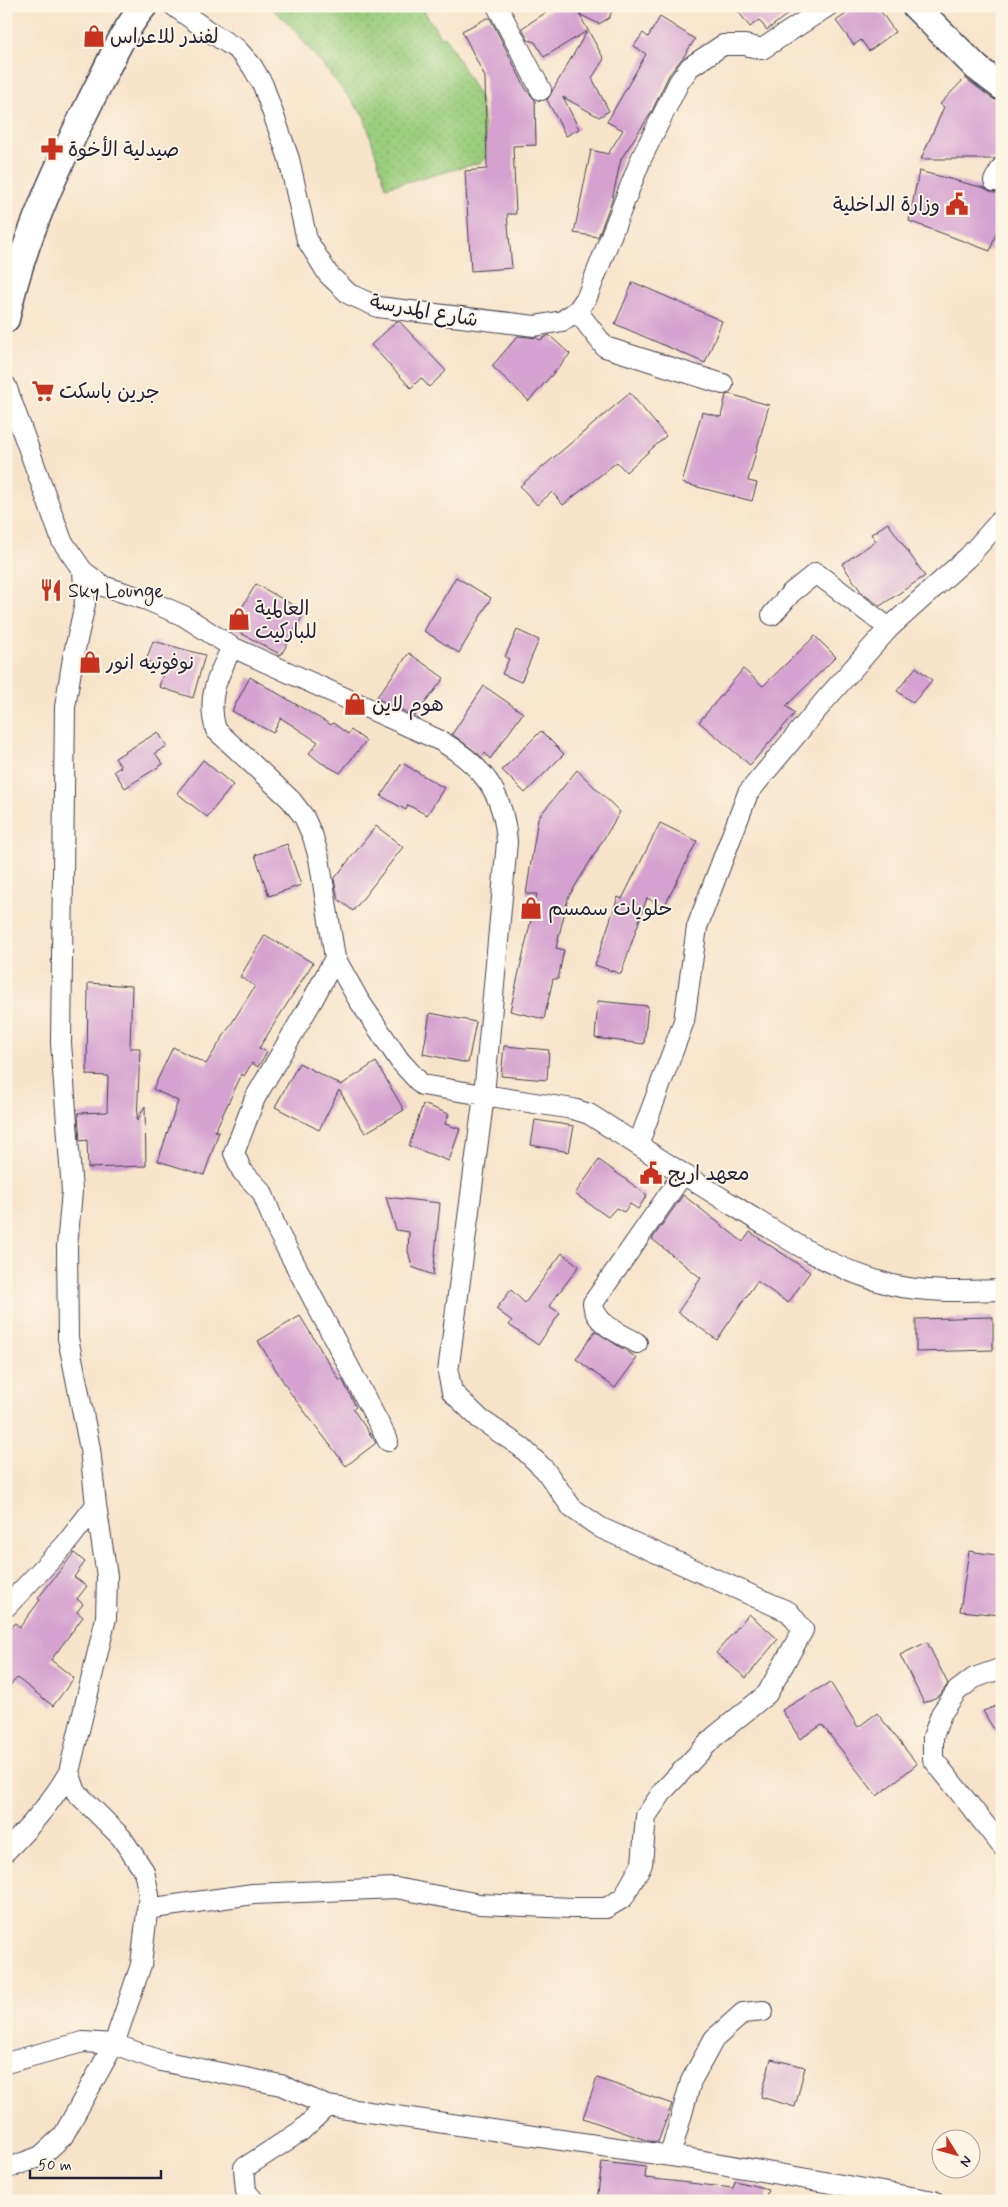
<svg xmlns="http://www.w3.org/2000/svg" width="1008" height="2207" viewBox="0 0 1008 2207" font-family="Mynerve,'Playpen Sans Arabic',sans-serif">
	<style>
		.grass { fill: url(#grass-dots); stroke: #5e785c }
		.building { fill: #d5a1d0 }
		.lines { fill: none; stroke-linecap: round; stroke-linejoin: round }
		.minor-casing { stroke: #423f50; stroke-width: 22 }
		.tertiary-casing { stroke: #423f50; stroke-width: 29 }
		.minor { stroke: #fff; stroke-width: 20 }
		.tertiary { stroke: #fff; stroke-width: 26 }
		.labels { text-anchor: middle; stroke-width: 4; stroke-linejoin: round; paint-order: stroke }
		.poi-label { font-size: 20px; fill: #22223b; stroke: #fcf5e5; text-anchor: start }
		.street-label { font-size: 20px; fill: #22223b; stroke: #fcf5e5 }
	</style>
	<defs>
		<pattern id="grass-dots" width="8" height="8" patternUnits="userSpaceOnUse" patternTransform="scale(1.25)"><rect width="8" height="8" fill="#9acd7d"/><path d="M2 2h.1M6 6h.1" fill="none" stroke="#84b06d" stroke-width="1.8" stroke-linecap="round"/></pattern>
	</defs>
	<rect width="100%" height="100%" fill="#fcf5e5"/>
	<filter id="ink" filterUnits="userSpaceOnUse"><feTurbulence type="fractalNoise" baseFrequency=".02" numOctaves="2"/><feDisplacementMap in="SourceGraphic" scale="10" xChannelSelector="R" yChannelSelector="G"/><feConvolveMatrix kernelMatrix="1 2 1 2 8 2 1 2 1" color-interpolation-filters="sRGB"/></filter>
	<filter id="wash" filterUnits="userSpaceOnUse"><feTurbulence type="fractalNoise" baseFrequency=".0096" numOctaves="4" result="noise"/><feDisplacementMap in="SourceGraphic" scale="20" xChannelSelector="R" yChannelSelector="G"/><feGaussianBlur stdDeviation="1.12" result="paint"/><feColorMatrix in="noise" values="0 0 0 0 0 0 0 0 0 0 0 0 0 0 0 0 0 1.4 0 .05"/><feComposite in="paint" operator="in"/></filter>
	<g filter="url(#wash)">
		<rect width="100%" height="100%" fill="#f6e4c9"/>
		<path class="grass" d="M269,6H421L441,38L445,36L480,98L488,156L483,162L386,187L364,116L289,24Z"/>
		<g id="blocks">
			<path class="building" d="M556,6H614L609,18L599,24L579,14L604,59L592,78L609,111L599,117L563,97L579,129L566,136L547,100L587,31L544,57L535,42L528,40L522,28Z
				M734,6H798L767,30L759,20L750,27Z
				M857,6H877L895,32L869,51L861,40L854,45L836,21Z
				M660,17L695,39L684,56L669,75L651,113L621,159L612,200L598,237L574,233L591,150L608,154L623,130L607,122L646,54L634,46L643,33L648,37Z
				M487,18H490L526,89L535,100L536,145L513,146L516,214H507L512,268L471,271L465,171L487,169L485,77L462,31Z
				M965,78L993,99L1002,102V155L994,159H921L944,107L940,104Z
				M919,171L984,188L994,193L1002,192V216L990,251L909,221Z
				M633,282L722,321L705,363L615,324Z
				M397,321L400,322L446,371L429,387L421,378L411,388L371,345Z
				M549,335L570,354L529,401L492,366L518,336L537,338L540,340Z
				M630,393L666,436L626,472L617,462L563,505L552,492L537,505L520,486Z
				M729,394L769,405L748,481L757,483L752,501L682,483L702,412L721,417L726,395Z
				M888,523L925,576L880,606L862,593L842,564L876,541L871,534Z
				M456,577L491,598L459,653L424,631Z
				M256,584L305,612L281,655L230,627Z
				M517,630L539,640L521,682L502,674L509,659L505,657Z
				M815,636L836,657L786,706L795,713L750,765L699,722L743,669L763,686Z
				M153,641L205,655L193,698L159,687L165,667L146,661Z
				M409,653L444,678L415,716L376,698Z
				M916,667L932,680L913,703L897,691Z
				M250,677L331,725L333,723L348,734L351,730L366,741L340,773L320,762L309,753L318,742L281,718L273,733L232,711Z
				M484,686L523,713L490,759L485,753L482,757L452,734Z
				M541,731L564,754L525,793L502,770Z
				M158,732L167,746L155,753L163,764L125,788L114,771L121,767L115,758Z
				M203,760L233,785L207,817L177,793Z
				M402,763L444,788L427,815L408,805L406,810L381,796Z
				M577,770L620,812L568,898L556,948L564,950L558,979H553L544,1019L510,1011L537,894H526L538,818Z
				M660,823L697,841L664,907L647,898L621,974L595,965L618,897L622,899Z
				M376,826L403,847L353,911L338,899L334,879Z
				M287,844L301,885L269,896L255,855Z
				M265,935L313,963L259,1048L267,1052L258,1067L252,1063L244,1076L242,1074L215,1131L219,1132L204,1175L158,1161L178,1101L153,1089L173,1047L206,1064L255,986L240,977Z
				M88,983L132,986L130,1048H140L137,1121L145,1106L146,1166L88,1168L87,1140L80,1141L78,1113L107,1112L108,1076L87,1075Z
				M598,1001L648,1006L644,1044L595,1038Z
				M430,1013L476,1022L468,1063L423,1054Z
				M504,1046L549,1050L547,1080L501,1076Z
				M376,1062L404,1110L365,1133L339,1090L319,1130L275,1107L299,1063L341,1085Z
				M423,1104L449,1114L445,1124L460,1129L449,1161L409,1146Z
				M535,1120L574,1126L569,1152L531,1145Z
				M599,1160L647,1195L638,1209L630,1204L624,1212L616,1208L608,1217L575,1194Z
				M683,1195L743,1242L750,1232L810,1272L788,1303L757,1281L717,1340L678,1312L701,1278L652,1239Z
				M386,1197L440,1203L433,1275L412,1267L408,1251L409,1232L396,1230Z
				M562,1253L579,1266L549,1306L560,1313L538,1345L509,1325L512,1321L496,1309L511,1290L525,1303Z
				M300,1316L340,1381L342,1379L356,1407L353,1409L376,1443L346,1466L289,1391L258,1341Z
				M993,1317V1350L916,1352V1319Z
				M595,1331L637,1358L615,1388L576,1359Z
				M969,1551L1002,1556L1001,1615L960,1611Z
				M74,1553L85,1562L74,1577L87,1586L77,1599L83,1604L77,1612L83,1617L51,1660L74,1678L53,1706L17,1678L6,1690V1633L15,1623L20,1627L40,1600L38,1598Z
				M749,1614L778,1639L746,1678L716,1653Z
				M927,1642L948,1684L939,1696L924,1703L900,1655Z
				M830,1682L858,1727L877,1713L917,1764L877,1796L822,1725L800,1739L782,1710Z
				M1002,1704V1743L983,1711Z
				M771,2059L805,2067L795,2107L761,2097Z
				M597,2078L672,2104L658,2142L648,2141L583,2118Z
				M602,2162L646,2167L645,2178L733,2188L735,2181L768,2189L765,2201H597Z"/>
		</g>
	</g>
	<g filter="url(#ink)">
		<use href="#blocks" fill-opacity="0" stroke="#423f50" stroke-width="1"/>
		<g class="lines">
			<defs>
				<path id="minor" d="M174,6L208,31L237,49L252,66L263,85L289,159L307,240L328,274L349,294L378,307L535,326L562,321L577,311L587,297L641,159L679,82L690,67L723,45H745L762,49L828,6
					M497,6L541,90
					M994,181L1002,167
					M577,311L605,347L723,384
					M6,386L62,541L83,571L103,586L147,600L184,616L232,647L441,741C483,766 504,793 507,842L484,1095L573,1109L589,1114C638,1145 687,1177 736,1207C785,1238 835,1271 892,1285C927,1293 966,1291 1002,1290
					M772,615L791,593L816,573L889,628
					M335,958L312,1001L255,1098L234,1153L242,1171L262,1192L277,1230L388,1441
					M638,1145L684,1021L697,927L748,793L826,699L889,628L968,557L1002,519
					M637,1343C620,1333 594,1324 593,1303L683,1174
					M6,1607L65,1545L96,1505
					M1002,1668L974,1678L957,1691L941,1714L933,1737V1759L1002,1846
					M6,1851C30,1827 52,1802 69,1772L106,1618L107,1576L96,1505L90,1449L68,1338L67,1247L72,1191L61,1043L65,707L73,658L85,604L83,571
					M147,1909L253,1894L396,1888L479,1904L572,1908H606L623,1898L642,1864L646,1816L664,1790L714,1737L767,1694L803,1630L789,1612L601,1528L572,1508L545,1470L521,1447L480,1419L452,1392L448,1372L484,1095L422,1085L400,1061L358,999L335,958L319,858L313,837L304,817L291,800L216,730C206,697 218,676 232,647
					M6,2063L83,2042L114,2044L161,2061L281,2085L327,2106L301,2131L244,2168L246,2191L254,2201
					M327,2106L692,2159L934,2201
					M670,2156L691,2081L714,2039L743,2013L763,2011
					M6,2169L41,2156L63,2136L114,2044L141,1965L149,1895L144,1871L121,1837L76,1792L69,1772"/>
				<path id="tertiary" d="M915,6L977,68L1002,87
					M6,319C23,236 62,157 100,82C113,56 125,28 144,6"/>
			</defs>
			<use href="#minor" class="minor-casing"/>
			<use href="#tertiary" class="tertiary-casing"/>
			<use href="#minor" class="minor"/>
			<use href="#tertiary" class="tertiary"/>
		</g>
	</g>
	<defs>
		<symbol id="shop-bare" viewBox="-9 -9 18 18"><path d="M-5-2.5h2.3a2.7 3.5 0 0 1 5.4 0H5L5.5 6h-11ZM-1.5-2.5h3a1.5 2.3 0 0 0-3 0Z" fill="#c8321e" stroke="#fcf5e5" stroke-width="2.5" paint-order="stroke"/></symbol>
		<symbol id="pharmacy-bare" viewBox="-9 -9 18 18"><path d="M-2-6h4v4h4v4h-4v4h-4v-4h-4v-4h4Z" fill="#c8321e" stroke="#fcf5e5" stroke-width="2.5" paint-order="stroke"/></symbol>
		<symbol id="civic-bare" viewBox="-9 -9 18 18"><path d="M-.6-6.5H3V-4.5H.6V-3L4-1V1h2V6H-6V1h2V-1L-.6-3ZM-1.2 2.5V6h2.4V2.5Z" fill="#c8321e" stroke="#fcf5e5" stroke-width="2.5" paint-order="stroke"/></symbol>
		<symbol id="supermarket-bare" viewBox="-9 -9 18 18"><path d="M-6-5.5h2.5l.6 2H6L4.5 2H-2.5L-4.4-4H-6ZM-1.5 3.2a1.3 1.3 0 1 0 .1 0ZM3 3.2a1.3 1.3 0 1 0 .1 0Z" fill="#c8321e" stroke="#fcf5e5" stroke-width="2.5" paint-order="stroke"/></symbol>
		<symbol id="restaurant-bare" viewBox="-9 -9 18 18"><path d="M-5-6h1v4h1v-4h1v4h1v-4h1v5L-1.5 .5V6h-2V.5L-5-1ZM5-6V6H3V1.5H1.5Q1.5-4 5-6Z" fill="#c8321e" stroke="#fcf5e5" stroke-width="2.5" paint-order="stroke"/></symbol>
	</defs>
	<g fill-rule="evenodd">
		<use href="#shop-bare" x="78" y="20" width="32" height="32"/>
		<use href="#pharmacy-bare" x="36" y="133" width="32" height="32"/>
		<use href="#civic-bare" x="941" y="188" width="32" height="32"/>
		<use href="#supermarket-bare" x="27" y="375" width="32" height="32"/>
		<use href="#restaurant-bare" x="35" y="574" width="32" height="32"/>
		<use href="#shop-bare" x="223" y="603" width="32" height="32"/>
		<use href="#shop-bare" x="74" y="646" width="32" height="32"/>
		<use href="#shop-bare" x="339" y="688" width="32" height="32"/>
		<use href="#shop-bare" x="515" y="892" width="32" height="32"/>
		<use href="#civic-bare" x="635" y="1157" width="32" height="32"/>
	</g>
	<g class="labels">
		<g class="poi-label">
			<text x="110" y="43">لفندر للاعراس</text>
			<text x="68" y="156">صيدلية الأخوة</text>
			<text x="940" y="211" text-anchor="end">وزارة الداخلية</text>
			<text x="59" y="398">جرين باسكت</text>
			<text x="68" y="597">Sky Lounge</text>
			<text x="255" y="615">العالمية<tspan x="255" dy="23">للباركيت</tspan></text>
			<text x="106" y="669">نوفوتيه انور</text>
			<text x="372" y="711">هوم لاين</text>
			<text x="548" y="915">حلويات سمسم</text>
			<text x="668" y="1180">معهد اريج</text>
		</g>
		<g class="street-label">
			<text transform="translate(424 310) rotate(10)" y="7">شارع المدرسة</text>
		</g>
	</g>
	<rect width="1008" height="2207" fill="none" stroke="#fcf5e5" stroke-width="25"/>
	<g transform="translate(956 2154) rotate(127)"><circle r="24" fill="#fcf5e5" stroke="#a5a1a1"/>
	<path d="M0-4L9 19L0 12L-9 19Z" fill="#c8321e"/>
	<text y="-8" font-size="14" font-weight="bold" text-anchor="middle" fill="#22223b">N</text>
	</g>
	<path d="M30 2170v8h131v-8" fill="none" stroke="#22223b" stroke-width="2.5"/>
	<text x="38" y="2170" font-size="15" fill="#22223b" stroke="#fcf5e5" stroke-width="4" paint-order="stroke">50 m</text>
</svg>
